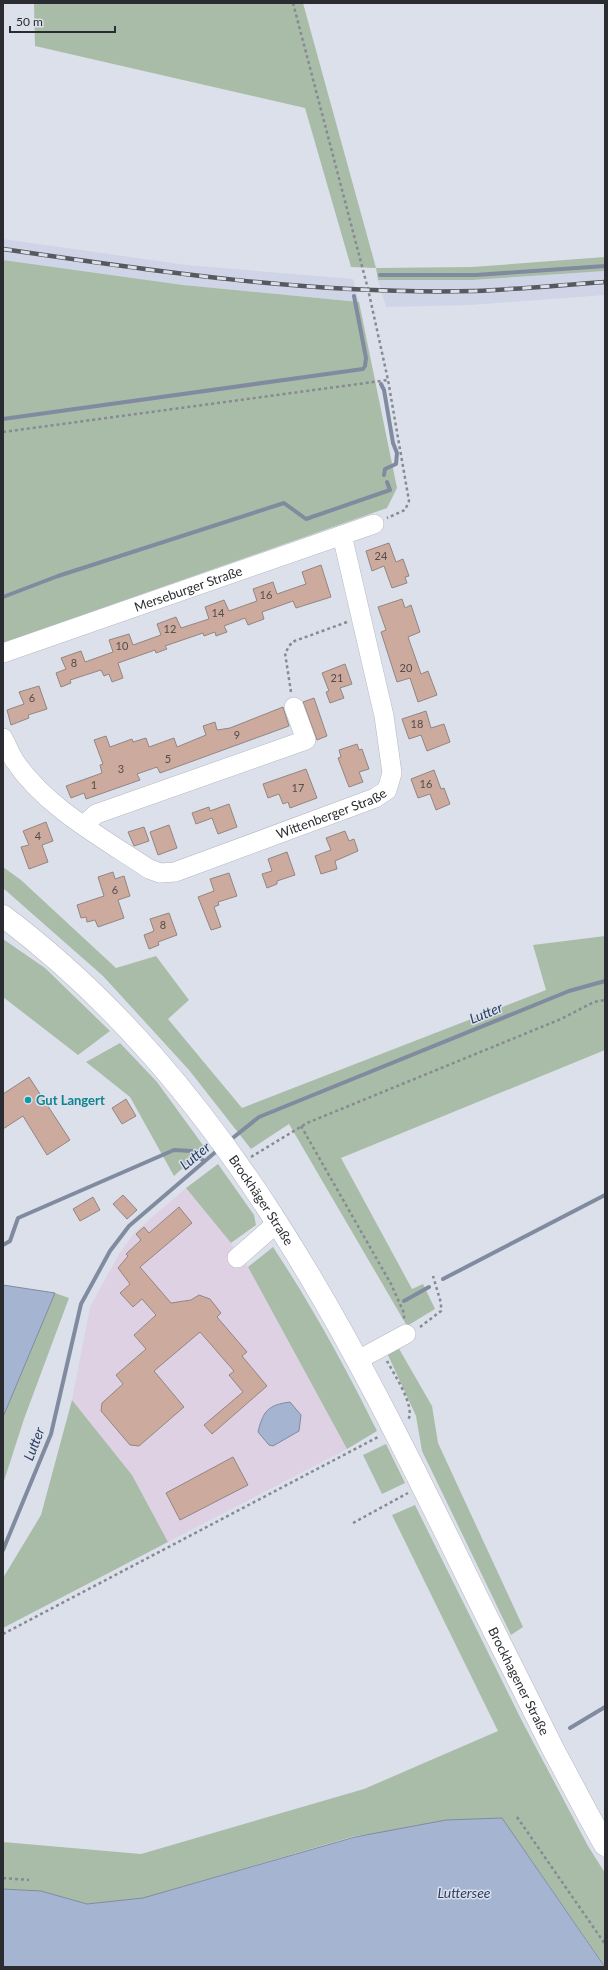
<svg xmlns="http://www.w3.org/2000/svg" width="608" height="1970" viewBox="0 0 608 1970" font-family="Lato,sans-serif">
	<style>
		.commercial { fill: #dfd1e4; fill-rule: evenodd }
		.built { fill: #cfd5e6 }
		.green { fill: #a9bca8 }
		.water { fill: #a5b4d0; stroke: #808ba0 }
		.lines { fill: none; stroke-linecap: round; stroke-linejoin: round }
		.stream { stroke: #808ba0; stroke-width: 4 }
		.building { fill: #ccaa9e; stroke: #928682 }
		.minor-casing { stroke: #b4b8c3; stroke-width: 20 }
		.major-casing { stroke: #b4b8c3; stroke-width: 23 }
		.path { stroke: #878a92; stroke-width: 2.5; stroke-dasharray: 3 3; stroke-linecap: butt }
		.minor { stroke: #fff; stroke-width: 19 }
		.major { stroke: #fff; stroke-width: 22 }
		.rail-casing { stroke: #57595f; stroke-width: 4.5 }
		.rail { stroke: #dce0eb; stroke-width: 3; stroke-dasharray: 9; stroke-linecap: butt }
		.culture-dot { fill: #0f9aa8; stroke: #dce0eb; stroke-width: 1.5 }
		.labels { text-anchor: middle; stroke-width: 3; stroke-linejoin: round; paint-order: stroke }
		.number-label { font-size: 11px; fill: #534c4c }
		.street-label { font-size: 13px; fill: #2b2c31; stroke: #dce0eb }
		.culture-label { font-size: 13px; font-weight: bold; fill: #0d838f; stroke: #dce0eb; text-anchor: start }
		.water-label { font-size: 14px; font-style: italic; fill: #293d64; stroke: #dce0eb }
	</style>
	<rect width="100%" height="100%" fill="#dce0eb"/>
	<path class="commercial" d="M186,1188L231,1243L248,1267L347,1449L168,1542L132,1475L72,1400L90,1307L119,1254L135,1232ZM277,1404L258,1432L262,1416Z"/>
	<path class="built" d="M3,239L187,265L353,279L359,302L183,285L3,260Z
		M605,271V295L471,305L386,307L378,280H473Z"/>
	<path class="green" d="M34,3H303L376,268L472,267L605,257V271L473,280H378L376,268L351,267L305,108L35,46Z
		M3,260L183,285L359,302L397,488L387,508L3,643Z
		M3,867L21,880L116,968L156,956L189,1000L168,1019L242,1108L546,990L533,945L605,936V1050L341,1158L412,1289L423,1284L435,1309L407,1326L289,1124L251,1149L189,1070L103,976L3,888Z
		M3,939L45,968L110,1031L78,1055L3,997Z
		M120,1043L157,1082L205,1148L174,1176L130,1097L86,1062Z
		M218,1164L254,1215L256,1225L231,1243L186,1188Z
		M273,1247C312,1306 346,1368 377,1431L347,1449L248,1267Z
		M55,1293L69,1298L24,1419L3,1484V1417Z
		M398,1347L432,1406L438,1443L523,1627L511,1635L422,1451L416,1416L387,1353Z
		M72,1400L132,1475L168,1542L3,1628V1578L41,1515Z
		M386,1444L405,1483L382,1494L363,1455Z
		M415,1505L522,1721L588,1846L605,1873V1966L502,1818L355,1836L143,1898L87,1904L41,1891L3,1889V1842L141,1854L364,1789L498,1731L392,1515Z"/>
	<path class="water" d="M3,1285L55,1293L3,1417Z
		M290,1402L301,1415L299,1431L273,1446L269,1445L258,1432C263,1411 268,1405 290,1402Z
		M502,1818L605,1967H3V1889L41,1891L87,1904L143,1898L355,1837L446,1820Z"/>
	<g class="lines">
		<path class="stream" d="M380,275H476L605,266
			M381,384L384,390L393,443L397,453L396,464L385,469L384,475
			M3,419L363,369L365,366L366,358L354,296
			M3,597L58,576L284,503L306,519L390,490L387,482
			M229,1141L259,1117L569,991L605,981
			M3,1245L10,1241L18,1218L174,1150L192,1151L204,1161
			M443,1279L605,1195
			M404,1301L429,1287
			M3,1550L51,1434L81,1304L110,1251L129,1226L219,1149
			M570,1728L605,1707"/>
	</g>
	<path class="building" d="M389,543L396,562L403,559L409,576L405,577L407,583L392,588L384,566L372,571L366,551Z
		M321,565L331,597L296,608L293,601L262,612L264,619L248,625L245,618L224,626L227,632L216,636L215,632L204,636L203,633L165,646L167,649L156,653L155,650L118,663L123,678L112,682L109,674L104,676L101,670L70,680L71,683L61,687L56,673L66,669L61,658L81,651L85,662L113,652L109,640L129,634L133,645L161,635L157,624L176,617L181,628L209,619L205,607L224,600L229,611L257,601L253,589L273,582L277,594L306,584L302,572Z
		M402,599L405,608L411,605L420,632L408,637L421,674L428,671L437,695L418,702L410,678L397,682L381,632L386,630L378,607Z
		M345,664L352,684L340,688L344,698L330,703L326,692L329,691L322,673Z
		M39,686L47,709L28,715L29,718L11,725L7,710L24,704L19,692Z
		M314,698L327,736L317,740L303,702Z
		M283,707L289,726L160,773L157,767L137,774L140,780L86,799L84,793L71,798L66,786L102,773L100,765L103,764L94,740L106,736L110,747L132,739L133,742L146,738L149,747L174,738L177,747L206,735L203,726L215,722L217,730L230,728Z
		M426,711L431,728L444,724L450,742L427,751L421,735L409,739L402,719Z
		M357,744L359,750L362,749L369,769L359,772L363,782L349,787L338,758L341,757L339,750Z
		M306,769L317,798L290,808L288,802L283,804L279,794L268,798L263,784Z
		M434,770L441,789L444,788L450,804L436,810L430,794L418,798L411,779Z
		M229,804L237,827L218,834L212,818L196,824L192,813L209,807L210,811Z
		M46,822L53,841L42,845L48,862L29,869L21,847L29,845L23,831Z
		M169,825L177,848L158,855L150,832Z
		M144,827L149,841L134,846L128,832Z
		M345,831L349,841L354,839L358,851L335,861L337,869L321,874L315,856L331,850L326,838Z
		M287,852L295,875L277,881V884L267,888L262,874L272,871L268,859Z
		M113,872L115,879L124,876L130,896L118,900L124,918L98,927L95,920L87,922L86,917L81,918L77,905L104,896L98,877Z
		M229,873L237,896L218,902L219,905L214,907L221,927L211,930L198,897L214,891L210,879Z
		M169,913L177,935L158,942L159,945L149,949L144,935L154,931L150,919Z
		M29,1077L70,1140L47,1155L23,1116L3,1129V1094Z
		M126,1099L136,1116L122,1124L112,1108Z
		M123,1195L137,1210L127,1219L113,1204Z
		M93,1197L100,1210L80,1221L73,1209Z
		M179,1207L192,1223L140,1267L171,1303L191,1300L199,1295L210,1299L221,1313L217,1317L247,1352L242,1356L267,1386L212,1434L204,1425L243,1392L229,1375L234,1371L200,1332L154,1371L184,1407L139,1446L130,1445L101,1411L102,1403L123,1384L116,1375L146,1349L134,1335L156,1315L142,1299L133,1307L120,1293L130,1284L118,1268L128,1256L126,1254L141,1240L136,1234L144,1227L149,1233Z
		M233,1457L248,1485L180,1520L166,1493Z"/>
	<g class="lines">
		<defs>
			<g id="minor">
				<path id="s1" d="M3,653L374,524"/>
				<path id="s2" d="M3,738C7,746 10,753 14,760C46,808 103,838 149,869L160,873L175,872L375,798L387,790L392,773L384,716L342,535"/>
				<path d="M84,825L96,814L306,740L294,707"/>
				<path d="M237,1258L278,1222"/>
				<path d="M358,1360L406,1334"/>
			</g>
			<g id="major">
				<path id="s3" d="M3,916C234,1090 357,1352 481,1605C505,1654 530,1702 554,1751C571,1782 587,1814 605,1845"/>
			</g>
		</defs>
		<use href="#minor" class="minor-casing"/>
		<use href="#major" class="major-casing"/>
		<path class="path" d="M293,3L368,289L388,380L409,501L405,510L387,518
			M3,432L388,380
			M291,692L285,653L292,642L347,622
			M301,1126L391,1284L404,1313V1319
			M251,1157L307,1123L561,1019L594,1002L605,1000
			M420,1327L441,1311V1303L433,1276
			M387,1361C394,1374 416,1407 408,1420
			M353,1523L408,1493
			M3,1634L378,1437
			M517,1817L605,1944
			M3,1878L29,1880"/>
		<use href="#minor" class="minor"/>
		<use href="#major" class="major"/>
		<defs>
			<path id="rail" d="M3,249C159,272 316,295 475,291C518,289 562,285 605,282"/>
		</defs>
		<use href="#rail" class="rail-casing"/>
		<use href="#rail" class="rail"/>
	</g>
	<circle class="culture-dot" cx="28" cy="1100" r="4"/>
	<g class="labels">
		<g class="number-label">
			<text x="381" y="560">24</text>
			<text x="266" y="599">16</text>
			<text x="218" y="617">14</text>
			<text x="170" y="633">12</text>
			<text x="122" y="650">10</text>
			<text x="74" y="667">8</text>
			<text x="406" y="672">20</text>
			<text x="337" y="682">21</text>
			<text x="32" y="702">6</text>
			<text x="417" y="728">18</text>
			<text x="237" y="739">9</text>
			<text x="168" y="763">5</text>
			<text x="121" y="773">3</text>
			<text x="426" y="788">16</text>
			<text x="94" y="789">1</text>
			<text x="298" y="792">17</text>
			<text x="38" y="840">4</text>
			<text x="115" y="894">6</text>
			<text x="163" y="929">8</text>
		</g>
		<g class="street-label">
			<text dy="5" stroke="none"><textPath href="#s1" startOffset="196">Merseburger Straße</textPath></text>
			<text dy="5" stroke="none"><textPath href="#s2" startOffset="393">Wittenberger Straße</textPath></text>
			<text dy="5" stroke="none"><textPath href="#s3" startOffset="386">Brockhäger Straße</textPath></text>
			<text dy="5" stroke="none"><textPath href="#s3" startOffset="932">Brockhagener Straße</textPath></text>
		</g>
		<g class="culture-label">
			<text x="36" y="1105">Gut Langert</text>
		</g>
		<g class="water-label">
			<text transform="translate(486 1013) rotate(-22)" y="5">Lutter</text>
			<text transform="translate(195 1156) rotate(-40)" y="5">Lutter</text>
			<text transform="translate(34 1444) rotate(-69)" y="5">Lutter</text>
			<text x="464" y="1898">Luttersee</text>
		</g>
	</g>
	<rect width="608" height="1970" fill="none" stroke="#2b2c31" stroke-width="8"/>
	<path d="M10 26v6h105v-6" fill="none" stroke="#2b2c31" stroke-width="2"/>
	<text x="16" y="26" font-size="12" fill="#2b2c31" stroke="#dce0eb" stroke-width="3" paint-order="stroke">50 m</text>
</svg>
